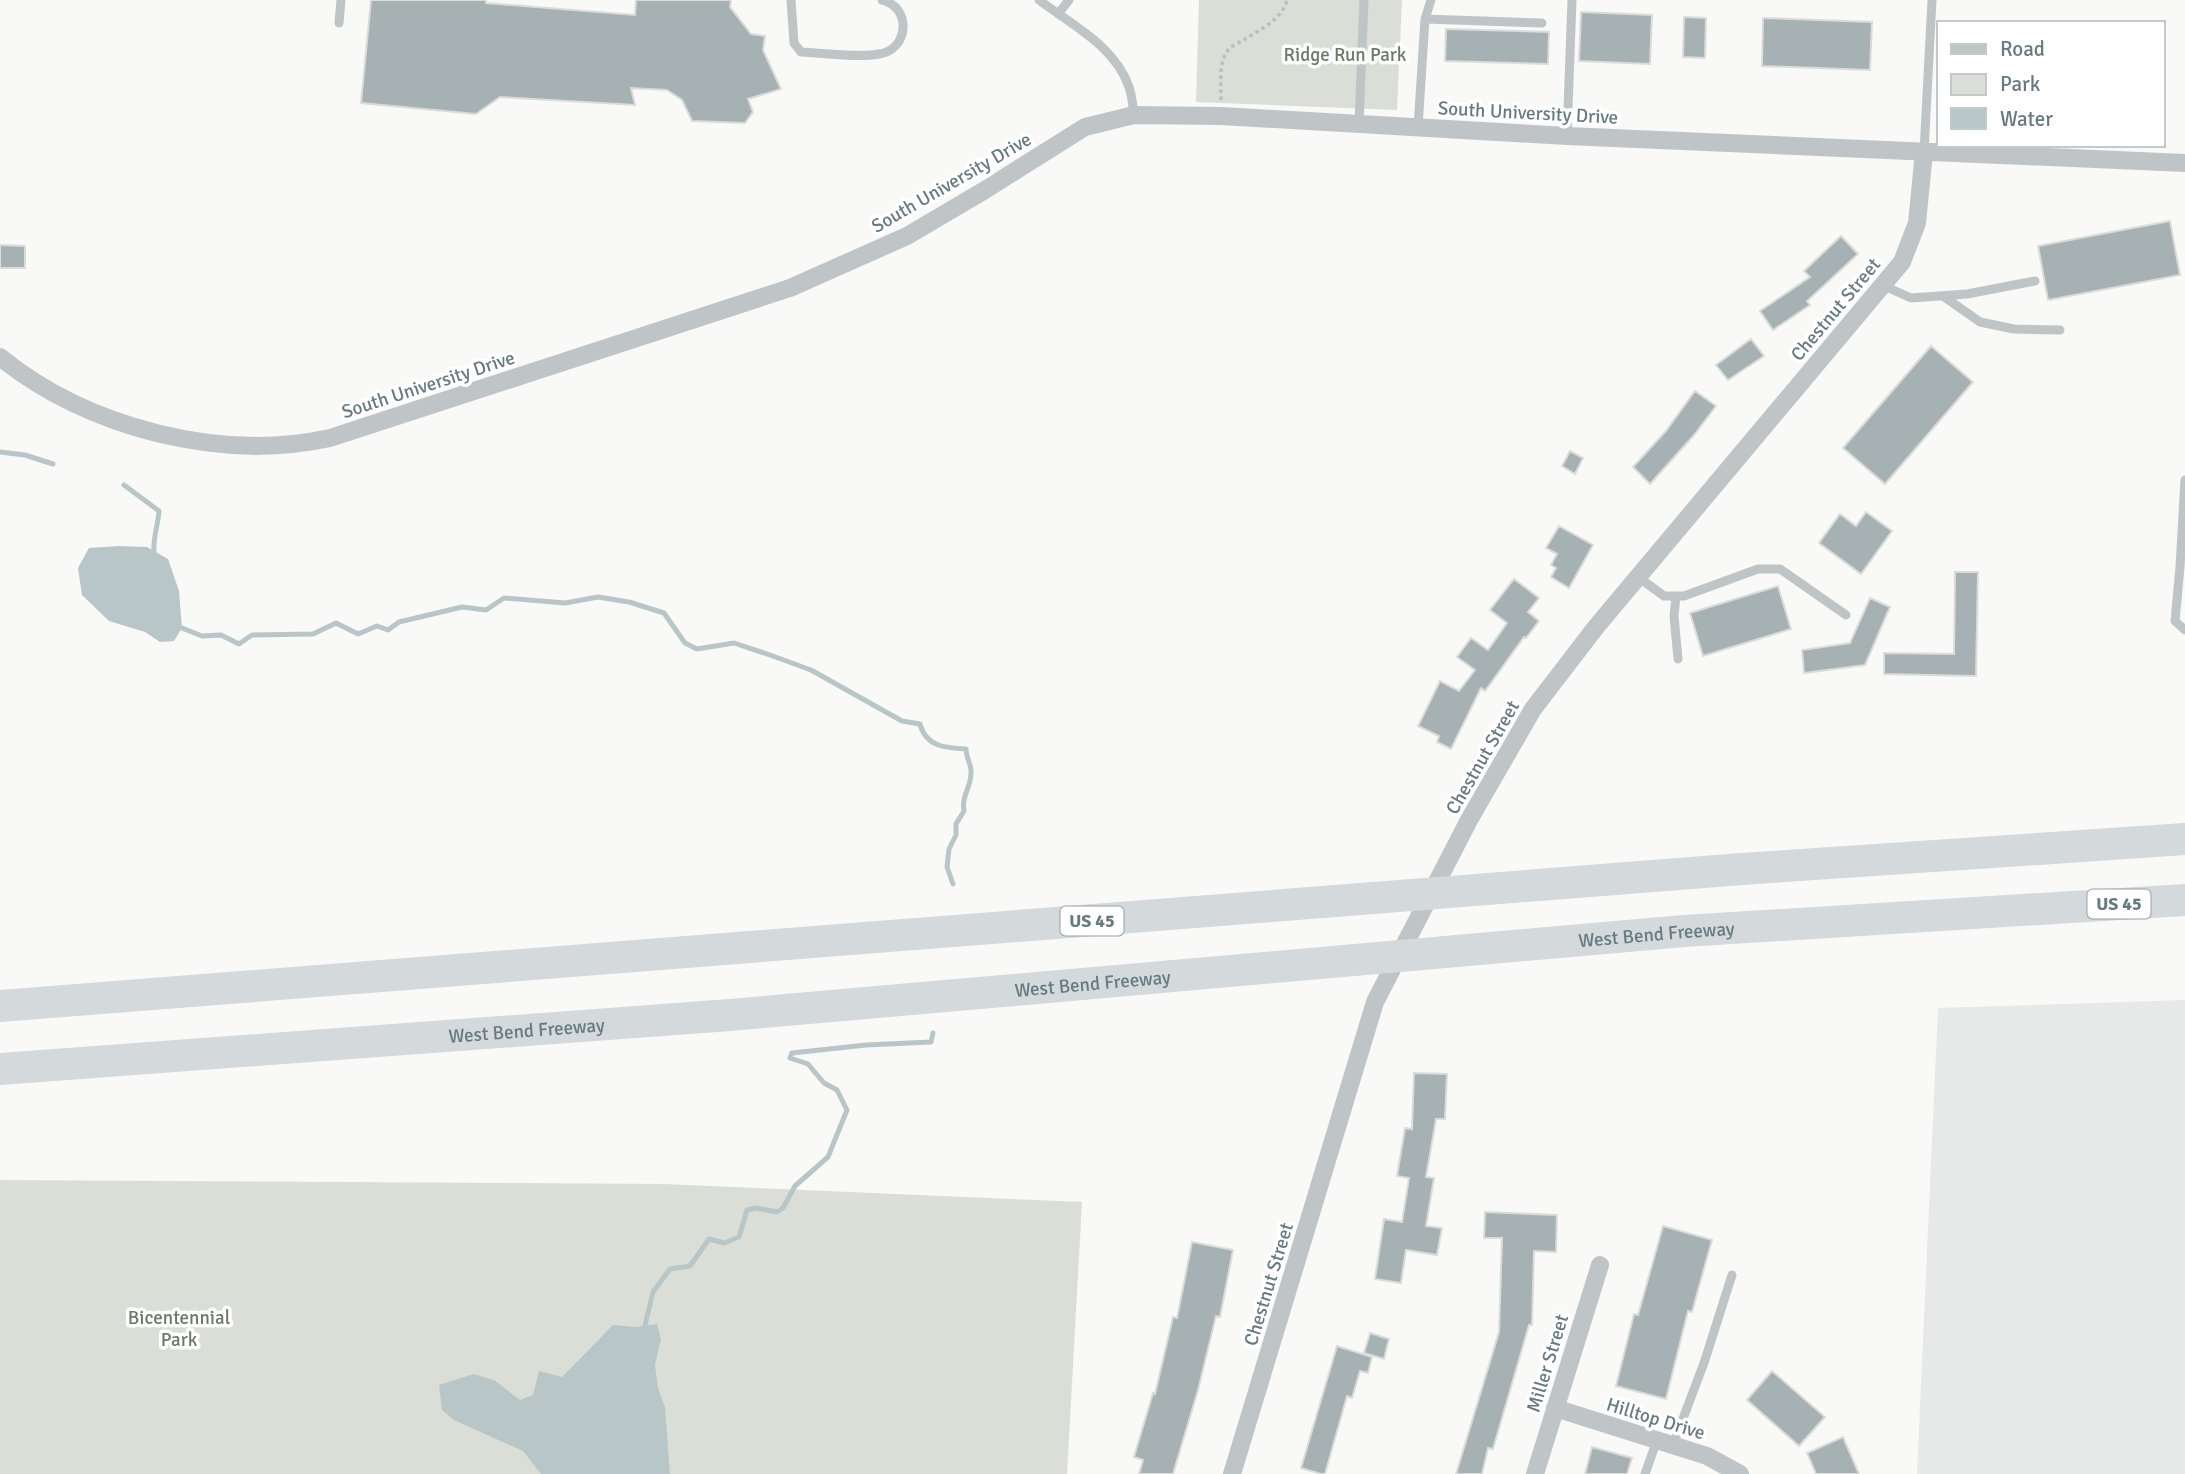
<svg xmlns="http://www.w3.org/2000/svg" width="2185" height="1474" viewBox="0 0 2185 1474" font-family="Signika,sans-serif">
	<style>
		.built { fill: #e7e9e8 }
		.green { fill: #dbded7 }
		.water { fill: #b8c6c8 }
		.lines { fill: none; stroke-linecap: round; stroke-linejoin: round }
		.stream { stroke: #b8c6c8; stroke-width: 5 }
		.building { fill: #a6b1b4; stroke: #dbdbda; stroke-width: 2 }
		.path { stroke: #babec0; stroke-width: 3.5; stroke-dasharray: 3.5 3.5; stroke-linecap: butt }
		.service { stroke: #bfc5c7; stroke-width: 9 }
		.minor { stroke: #bfc5c7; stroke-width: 18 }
		.motorway { stroke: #d4d9dc; stroke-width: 32 }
		.labels { text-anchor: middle; stroke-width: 7; stroke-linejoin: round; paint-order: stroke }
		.shield { fill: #fff; stroke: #94a2a6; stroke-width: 2 }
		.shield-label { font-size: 18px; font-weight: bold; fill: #667a80 }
		.park-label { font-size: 19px; fill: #6c7965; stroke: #fff }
		.street-label { font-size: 19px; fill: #667a80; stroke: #fff }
	</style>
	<rect width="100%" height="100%" fill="#f9f9f8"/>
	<path class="built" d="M2185,1000V1474H1917L1938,1008Z"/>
	<path class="green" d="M1199,0H1402L1397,110L1196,102Z
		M0,1180L664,1184L1082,1202L1067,1474H0Z"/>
	<path class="water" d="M119,546L147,547L168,559L179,591L182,628L174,641L160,642L145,632L109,621L82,595L78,568L89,548Z
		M657,1324L661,1339L655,1365L658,1388L665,1407L670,1474H541L523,1451L454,1420L442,1410L439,1385L474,1374L494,1380L520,1400L533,1395L539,1371L562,1377L613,1325L635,1327Z"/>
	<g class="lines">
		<path class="stream" d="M0,452L25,455L53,464
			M124,485L159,511C158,525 153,537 154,551
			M182,628L202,636L221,635L239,644L252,635L313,634L336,623L358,634L377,626L388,630L399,622L462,607L486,610L504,598L565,603L598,597L629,602L664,613L685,643L697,649L734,643L770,655L811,670L902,721L920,724C926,747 946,748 966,749C966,757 971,764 971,771C972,787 961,795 964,811L956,824V835L949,849L947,867L953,884
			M645,1325L653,1292L670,1269L690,1266L709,1239L724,1243L739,1237L747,1210L756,1208L777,1212L783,1208L795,1186L828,1157L847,1110L837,1090L824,1083L808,1064L790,1058L792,1053L866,1045L931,1042L933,1033"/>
	</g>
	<path class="building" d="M371,0H486V3L635,15L636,0H731L730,7L751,34L765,36L763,50L781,89L748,99L753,112L745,123L692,121L682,100L667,90L631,88L635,105L500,97L476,114L361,103Z
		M1581,12L1652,15L1650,64L1579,61Z
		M1684,17L1706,18L1705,58L1683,57Z
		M1763,18L1872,22L1870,70L1762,66Z
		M1446,29L1549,32L1548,64L1445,61Z
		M2170,221L2180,275L2048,300L2038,246Z
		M1841,236L1858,254L1807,301L1810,305L1773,330L1760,311L1810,277L1804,271Z
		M0,245L25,246V268H0Z
		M1751,339L1764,356L1728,380L1716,365Z
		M1931,346L1973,382L1885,484L1843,448Z
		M1695,391L1716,406L1694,435L1650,484L1633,467L1666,431Z
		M1570,451L1583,458L1575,474L1562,466Z
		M1866,512L1892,531L1861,574L1819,543L1840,514L1856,526Z
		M1559,526L1593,545L1569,588L1551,577L1556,568L1551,565L1557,554L1546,548Z
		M1955,572H1978L1976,676L1884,674V653L1954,654Z
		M1514,579L1539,598L1528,612L1539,621L1526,638L1524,637L1485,691L1481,688L1451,749L1437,742L1439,736L1418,726L1440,681L1459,691L1475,670L1457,657L1471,638L1488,650L1507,623L1490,610Z
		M1778,586L1791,629L1703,656L1690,613Z
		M1870,598L1890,607L1865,665L1804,673L1802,650L1850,643Z
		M1414,1073L1447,1074L1445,1119H1436L1426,1177L1434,1178L1426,1226L1442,1228L1437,1255L1406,1250L1401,1283L1375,1279L1384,1219L1402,1222L1409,1178L1397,1176L1405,1128L1412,1129Z
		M1485,1212L1557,1215L1556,1252L1534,1251L1532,1325H1529L1493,1449L1488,1448L1482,1474H1456L1499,1332L1502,1238H1484Z
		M1663,1226L1712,1240L1692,1312L1688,1311L1666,1399L1616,1386L1634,1314L1638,1315Z
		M1192,1242L1233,1250L1220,1317L1216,1316L1198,1390L1173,1474H1139L1143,1460L1134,1457L1153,1393L1155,1394L1173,1317L1177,1318Z
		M1370,1333L1389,1339L1384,1359L1364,1353Z
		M1337,1346L1372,1357L1368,1373L1360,1371L1352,1398L1347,1396L1325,1474H1321L1301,1468Z
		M1772,1371L1825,1417L1799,1446L1747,1400Z
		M1843,1437L1859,1474H1816L1807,1453Z
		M1592,1447L1632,1458L1627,1474H1585Z"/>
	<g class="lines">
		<path class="path" d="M1221,100C1221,84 1218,64 1228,50C1231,46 1238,43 1242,41C1259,30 1282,20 1287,0"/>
		<path class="service" d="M791,0L794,43L801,52C824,53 857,58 879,54C909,50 912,7 882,0
			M1039,0C1072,25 1115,46 1129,87C1132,96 1133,106 1134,115
			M1058,14L1069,0
			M1425,19L1542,23
			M339,23L341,0
			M1359,124L1364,0
			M1418,127L1425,19L1431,0
			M1567,136L1572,0
			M1924,152L1932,0
			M1882,285L1911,298L1967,294L2035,281
			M1943,296L1980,322L2014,329L2060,330
			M2185,480L2180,567L2175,621L2185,630
			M1638,577L1664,596H1684L1758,569H1780L1846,615
			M1676,596L1674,616L1678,659
			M1673,1445L1704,1363L1732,1275
			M1645,1474L1657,1440"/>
		<path class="minor" d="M0,357C87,428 221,462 330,438L790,288L907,236L985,190L1085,127L1134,115L1221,116L1567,136L2185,163
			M1555,1408L1707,1456L1740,1474
			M1232,1474L1375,1002L1469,820L1533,709L1596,627L1902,262L1917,223L1924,152
			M1535,1474L1600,1265"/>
		<g class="motorway">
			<path d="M0,1006L1742,869L2185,839"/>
			<path id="s1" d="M0,1069L730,1015L1684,931L2185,900"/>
		</g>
	</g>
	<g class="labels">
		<g class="shield">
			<rect x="2087.5" y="889.5" width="63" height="29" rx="5"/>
			<rect x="1060.5" y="906.5" width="63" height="29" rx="5"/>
		</g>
		<g class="shield-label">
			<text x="2119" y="910">US 45</text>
			<text x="1092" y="927">US 45</text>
		</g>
		<g class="park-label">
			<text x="1345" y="61">Ridge Run Park</text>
			<text x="179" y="1324">Bicentennial<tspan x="179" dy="22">Park</tspan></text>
		</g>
		<g class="street-label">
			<text transform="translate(1528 112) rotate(3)" y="7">South University Drive</text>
			<text transform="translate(951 182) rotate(-30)" y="7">South University Drive</text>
			<text transform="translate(1835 309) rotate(-50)" y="7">Chestnut Street</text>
			<text transform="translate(428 384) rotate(-18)" y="7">South University Drive</text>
			<text transform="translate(1482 757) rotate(-60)" y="7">Chestnut Street</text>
			<text dy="7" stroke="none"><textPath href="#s1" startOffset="1662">West Bend Freeway</textPath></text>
			<text dy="7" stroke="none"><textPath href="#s1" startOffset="1096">West Bend Freeway</textPath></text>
			<text dy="7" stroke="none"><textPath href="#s1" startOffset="528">West Bend Freeway</textPath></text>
			<text transform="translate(1268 1284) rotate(-73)" y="7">Chestnut Street</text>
			<text transform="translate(1547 1363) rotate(-73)" y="7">Miller Street</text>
			<text transform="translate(1656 1418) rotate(17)" y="7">Hilltop Drive</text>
		</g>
	</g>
	<rect x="1937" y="21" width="228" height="126" fill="#ffffff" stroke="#c2cacc" stroke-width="2"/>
	<rect x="1951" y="44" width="35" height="10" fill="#bfc5c7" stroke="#c2cacc" stroke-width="2"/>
	<text x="2000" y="56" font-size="21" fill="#667a80">Road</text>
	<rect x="1951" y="74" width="35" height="21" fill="#dbded7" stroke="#c2cacc" stroke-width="2"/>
	<text x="2000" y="91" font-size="21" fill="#667a80">Park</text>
	<rect x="1951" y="108" width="35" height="21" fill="#b8c6c8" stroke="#c2cacc" stroke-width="2"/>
	<text x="2000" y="126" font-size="21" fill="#667a80">Water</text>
</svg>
